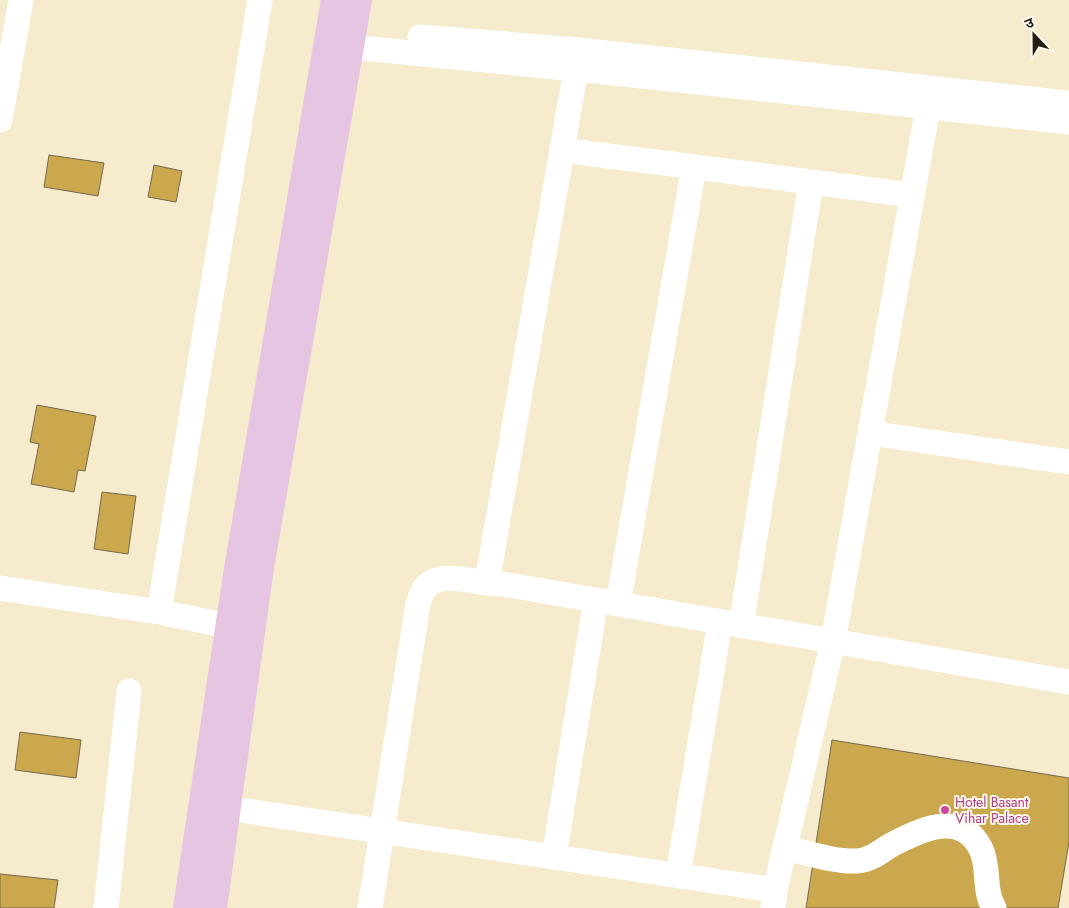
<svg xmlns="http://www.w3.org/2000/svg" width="1069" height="908" viewBox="0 0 1069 908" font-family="Jost,'Noto Sans Devanagari',sans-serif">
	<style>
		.building { fill: #cba84d; stroke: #746950 }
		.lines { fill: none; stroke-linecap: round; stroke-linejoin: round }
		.minor { stroke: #fff; stroke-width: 25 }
		.major { stroke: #e6c5e3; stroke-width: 28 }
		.hotel-dot { fill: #d1479c; stroke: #fdf8ed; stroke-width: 2 }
		.labels { text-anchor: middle; stroke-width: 4; stroke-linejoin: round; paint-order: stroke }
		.hotel-label { font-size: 14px; fill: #b23c85; stroke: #fdf8ed; text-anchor: start }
	</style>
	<rect width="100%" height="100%" fill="#f7ebce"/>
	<path class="building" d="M49,155L104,163L98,196L44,187Z
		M154,165L182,171L176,202L148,197Z
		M37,405L96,416L85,471L78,470L74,492L31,484L39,444L30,442Z
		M102,492L136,496L128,554L94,549Z
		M20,732L81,740L76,778L15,770Z
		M832,740L1069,778V842L1058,908H806Z
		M0,874L58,880L54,908H0Z"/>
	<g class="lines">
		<path class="minor" d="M420,37L578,50L1069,103
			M331,45L576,69L1069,122
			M578,50L576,69L487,583L503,584L1069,682
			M0,120L21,0
			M562,150L912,195
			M870,433L1069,462
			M0,588L159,612L229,626
			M618,604L694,167
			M159,612L260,0
			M741,626L811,182
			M227,808L775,890
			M785,848C808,853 834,862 857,861C871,860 880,852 891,845C920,830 961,809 981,849C990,868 983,890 994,908
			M554,857L596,600
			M678,876L720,622
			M106,908L129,691
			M370,908L415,623C417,612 418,597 425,588C438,571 469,581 487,583
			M773,908L775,890L833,641L928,107"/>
		<path class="major" d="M187,908L238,569L335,0
			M213,908L260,567L358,0"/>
	</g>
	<circle class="hotel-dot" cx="945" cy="810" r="5"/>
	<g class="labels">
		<g class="hotel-label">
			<text x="955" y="807">Hotel Basant<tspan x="955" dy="16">Vihar Palace</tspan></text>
		</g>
	</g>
	<g transform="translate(1034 35) rotate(338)" stroke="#fdf8ed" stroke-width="4" paint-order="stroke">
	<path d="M0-4L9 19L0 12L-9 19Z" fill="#231e14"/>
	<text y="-8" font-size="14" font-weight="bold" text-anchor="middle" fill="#231e14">उ</text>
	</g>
</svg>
